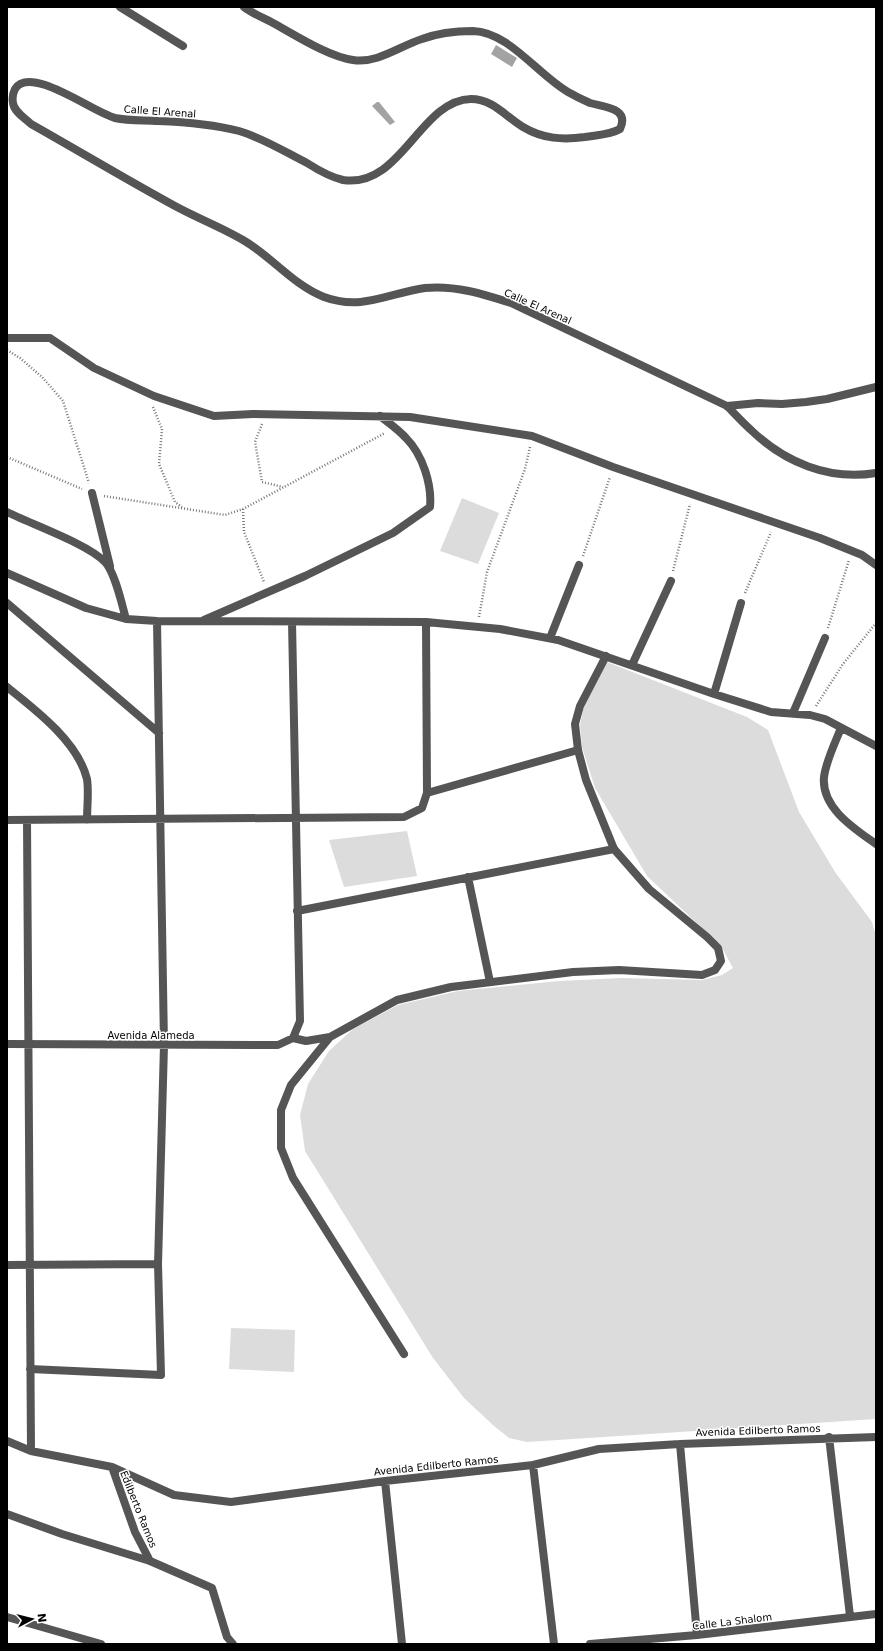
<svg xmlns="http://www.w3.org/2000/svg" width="883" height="1651" viewBox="0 0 883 1651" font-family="'DejaVu Sans',sans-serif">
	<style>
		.green { fill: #dcdcdc }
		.water { fill: #a3a3a3 }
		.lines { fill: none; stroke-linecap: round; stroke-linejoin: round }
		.path { stroke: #777; stroke-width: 2.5; stroke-dasharray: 1 2; stroke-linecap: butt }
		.service { stroke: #555; stroke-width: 8 }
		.minor { stroke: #555; stroke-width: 8 }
		.labels { text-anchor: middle; stroke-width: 3; stroke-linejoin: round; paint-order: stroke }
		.street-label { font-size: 10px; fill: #000; stroke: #fff }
	</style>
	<rect width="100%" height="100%" fill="#fff"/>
	<path class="green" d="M462,498L499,513L478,564L440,551Z
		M607,662L747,717L768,730L799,812L835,872L872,922L876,936V1419L527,1442L509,1438L494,1426L464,1398L433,1358L305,1151L300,1115L308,1084L329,1051L353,1029L398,1005L458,991L559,981L622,978L702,980L722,975L733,968L721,946L647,876L595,788L582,747L580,725L584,706Z
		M407,831L417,876L344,887L329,840Z
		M231,1328L295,1330L294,1372L229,1369Z"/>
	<path class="water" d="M496,45L517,58L512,67L491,54Z
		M377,102H379L395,122L390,125L372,106Z"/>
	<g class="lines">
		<path class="path" d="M7,350L20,358L42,377L63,401L89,483
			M153,407L162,429L159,464L175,502L182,507
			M262,424L255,442L262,482L283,487
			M7,457L82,489
			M104,496L225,515L243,509L385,433
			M243,509L244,532L264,582
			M583,556L610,477
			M673,571L690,504
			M745,593L771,532
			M479,617L487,572L525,469L530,447
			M828,628L849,560
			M816,706L843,664L876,623"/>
		<path class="service" d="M293,1038L306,1041L330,1037
			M404,1354L293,1178L281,1148V1110L291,1085L330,1037L397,1000L451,987L573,972L619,970L702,975L715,970L721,961L718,948L707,937L649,889L614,849L586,780L578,750L575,724L580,706L606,656
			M7,1514L62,1534L150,1561"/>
		<path class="minor" d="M120,7L183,46
			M244,7C253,14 264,18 273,23C295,35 329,57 353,60C377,64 400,46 422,39C438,33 455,31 473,31C509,32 538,75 568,92C575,96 583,100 590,103C604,107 630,108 620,129C610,135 596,135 585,137C563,140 543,139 523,127C506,117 493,99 471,99C420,100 401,189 343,180C330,177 318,170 307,163C285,152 263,138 239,131C212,124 185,122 158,121C143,120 129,121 115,118C94,113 30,64 15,89C13,93 12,98 13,103C14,112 25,118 31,124C79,151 127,180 175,206C197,218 221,227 243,240C271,256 293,285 324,297C362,311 389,293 425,288C455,285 483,294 511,303L727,406C735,414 742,422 751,430C784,462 829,481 876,473
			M7,338H50L94,368L154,396L214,416L253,414L410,417L532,436L613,467L820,538L862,555L876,565
			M727,406L758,403L782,404L806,402L827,399L876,387
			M92,493L110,566
			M7,512C31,524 88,544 105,562C115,572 122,605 126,619
			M7,573L86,608L126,619L157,621L426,622L500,629L558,640L714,694L771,712L810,715L825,719L876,746
			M7,603L159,733
			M204,620L305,576L393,533L430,507C432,485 423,455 406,438C399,430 389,423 380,416
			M550,638L579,565
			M632,665L671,581
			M7,687C36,710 78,742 87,779C89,792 87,807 87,820
			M714,694L741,603
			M793,713L825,638
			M841,728C835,743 826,761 824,777C821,808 855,829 876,844
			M427,793L578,750
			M7,820L404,817L422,808L427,793L426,622
			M27,820L31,1451
			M468,877L490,982
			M297,911L614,849
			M7,1044L278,1045L293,1038L300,1021L292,622
			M7,1265L158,1264
			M30,1369L161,1375L158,1264L164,1045L157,621
			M829,1437L850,1616
			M7,1441L31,1451L112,1467L174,1495L231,1502L385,1481L533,1465L599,1449L680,1444L876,1437
			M680,1444L697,1635
			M533,1465L554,1644
			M112,1467L135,1532L150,1561L212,1588L227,1637L233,1644
			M385,1481L402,1644
			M7,1617L101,1644
			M590,1644L697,1635L876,1614"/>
	</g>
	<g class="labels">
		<g class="street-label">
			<text transform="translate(160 111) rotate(4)" y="4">Calle El Arenal</text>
			<text transform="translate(538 306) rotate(24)" y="4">Calle El Arenal</text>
			<text x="151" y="1039">Avenida Alameda</text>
			<text transform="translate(758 1430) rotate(-2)" y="4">Avenida Edilberto Ramos</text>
			<text transform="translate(436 1465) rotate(-6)" y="4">Avenida Edilberto Ramos</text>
			<text transform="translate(139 1509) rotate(68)" y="4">Edilberto Ramos</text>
			<text transform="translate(732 1621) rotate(-7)" y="4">Calle La Shalom</text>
		</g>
	</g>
	<rect width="883" height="1651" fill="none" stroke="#000000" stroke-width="16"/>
	<g transform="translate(32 1619) rotate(83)" stroke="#ffffff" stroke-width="3" paint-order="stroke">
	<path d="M0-3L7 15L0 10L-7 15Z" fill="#000000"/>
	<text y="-6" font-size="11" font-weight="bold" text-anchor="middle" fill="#000000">N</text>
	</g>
</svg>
